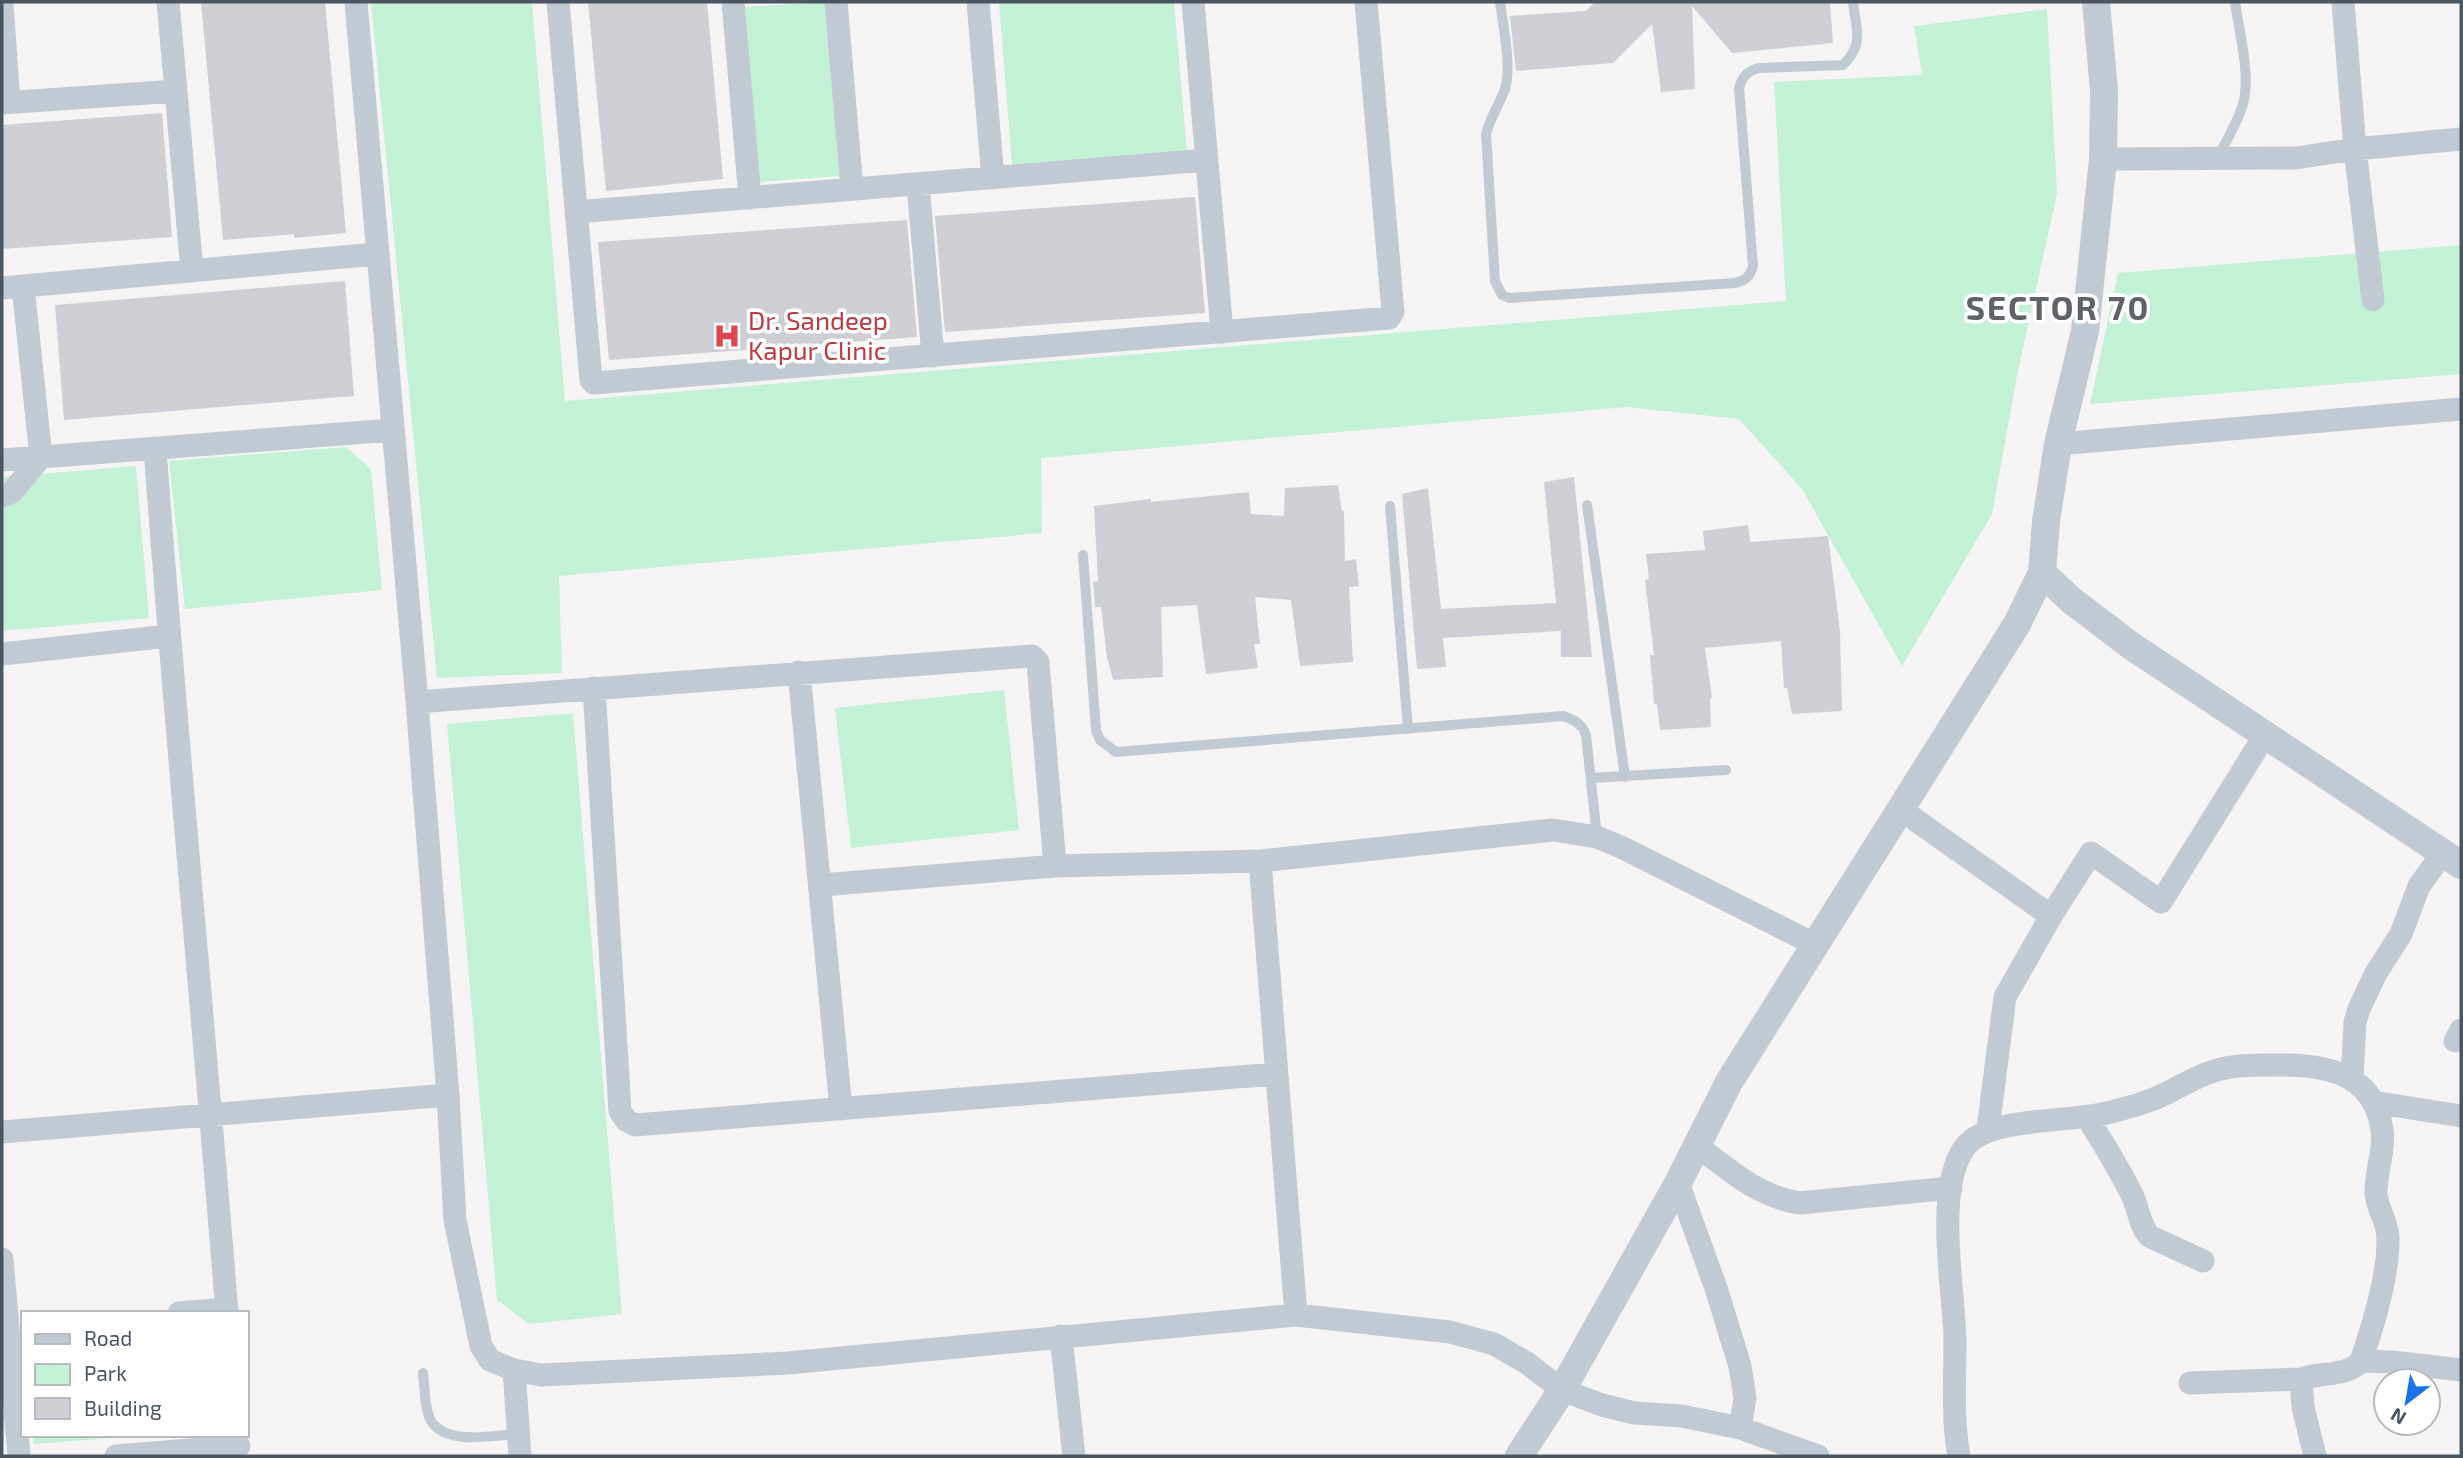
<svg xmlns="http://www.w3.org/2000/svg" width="2463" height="1458" viewBox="0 0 2463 1458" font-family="'Exo 2',sans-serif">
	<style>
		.green { fill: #c3f1d5 }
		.building { fill: #cdcfd5 }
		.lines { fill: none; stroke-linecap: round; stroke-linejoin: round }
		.service { stroke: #c1cad2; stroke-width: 10 }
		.minor { stroke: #c1cad2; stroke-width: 23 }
		.tertiary { stroke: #c1cad2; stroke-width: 28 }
		.labels { text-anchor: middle; stroke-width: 7; stroke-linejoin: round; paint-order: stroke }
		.health-label { font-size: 26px; fill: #be3a42; stroke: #fff; text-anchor: start }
		.district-label { font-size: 33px; font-weight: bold; letter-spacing: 2px; fill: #5f6368; stroke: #fff }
	</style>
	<rect width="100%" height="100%" fill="#f5f3f3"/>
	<path class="green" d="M371,2H532L565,401L1786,301L1774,82L1922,75L1914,26L2047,9L2057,194L2018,370L1992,514L1902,666L1802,489L1739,419L1626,407L1041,458L1042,533L559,576L562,673L437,678Z
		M826,2L839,176L759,182L745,7Z
		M999,2H1174L1187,152L1012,165Z
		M2461,245V374L2090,404L2118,273Z
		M346,447L371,469L382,590L185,609L169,461Z
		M136,466L149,618L2,631V477Z
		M1004,690L1019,830L851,848L835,708Z
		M573,713L622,1314L529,1324L497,1300L447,724Z
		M33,1435H150L34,1444Z"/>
	<path class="building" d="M201,2H325L346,233L294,238V234L223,240Z
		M588,2H707L723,179L606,191Z
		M1595,2H1830L1833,43L1732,53L1692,6L1695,89L1661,92L1652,24L1613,63L1516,71L1510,16L1586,11Z
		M162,113L172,237L2,249V125Z
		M1195,197L1205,313L945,332L935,216Z
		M907,220L917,337L609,360L598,242Z
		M345,281L354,396L64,420L55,305Z
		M1574,477L1592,657H1561V631L1443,638L1446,667L1417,669L1402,494L1428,488L1441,609L1556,603L1544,482Z
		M1338,485L1342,511H1344L1345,561L1356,559L1359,586L1349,587L1353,662L1300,666L1291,600L1255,597L1260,644H1254L1258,668L1206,674L1197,605L1161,607L1163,677L1113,680L1107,658L1101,607H1095L1093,582L1098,581L1094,506L1151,499V502L1249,492L1251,514L1284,516L1285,488Z
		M1748,525L1750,542L1828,536L1840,631L1842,711L1792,714L1787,688H1784L1781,641L1705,648L1712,698H1710L1711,727L1660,730L1657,704H1654L1650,655H1654L1645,580L1649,579L1646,554L1705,550L1703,531Z"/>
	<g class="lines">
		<path class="service" d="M1500,2C1503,26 1512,67 1505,89C1499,105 1490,118 1486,134L1495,281L1502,295L1509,298L1735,283C1746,280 1750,277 1753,266L1739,88C1743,76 1747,71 1759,68L1843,65C1865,43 1856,30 1853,2
			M2217,159C2226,141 2237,124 2243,104C2251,75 2239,32 2235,2
			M1587,505L1625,777
			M1390,506L1408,729
			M1083,555L1096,730L1100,740L1116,752L1563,716C1574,720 1582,723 1586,735L1597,837
			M1591,778L1726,770
			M423,1373C425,1386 424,1409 431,1421C447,1446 493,1435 519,1434"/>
		<path class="minor" d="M168,2L192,271
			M356,2L417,702L448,1095L455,1220L481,1346L490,1360L514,1370L541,1375L788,1363L1296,1315L1450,1332L1494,1344L1527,1363L1562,1390L1602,1405L1634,1413L1682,1416L1740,1428L1818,1456
			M558,2L591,380L594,383L1389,318L1393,312L1366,2
			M733,2L750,198
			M836,2L852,189
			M978,2L993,178
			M1193,2L1222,332
			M2343,2L2355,149L2373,300
			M2,5L9,102
			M2,103L176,91
			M2103,159L2296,158L2355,149L2461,139
			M918,185L933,356
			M576,212L1206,160
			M2,288L376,254
			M2058,444L2461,409
			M155,448C176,737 204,1025 227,1313
			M2,460L392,430
			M2,496L12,492L41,457L23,286
			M2,654L169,636
			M799,672L841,1109
			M594,688L620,1111L626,1120L635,1125L1276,1074
			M417,702L1032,656L1038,662L1055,866
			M1900,809L2051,916L2091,853L2161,902L2265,735
			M1260,861L1296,1315
			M821,885L1055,866L1260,861L1553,830L1597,837L1623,848L1814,944
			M2455,1041L2461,1030
			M2352,1079L2355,1022L2359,1009L2376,973L2401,934L2419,886L2443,853
			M2373,1102L2461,1116
			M2087,1117C2103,1143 2119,1168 2132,1195C2139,1209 2139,1224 2149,1236L2203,1261
			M1988,1129L2005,997L2051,916
			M2,1132L448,1095
			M1696,1145C1729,1170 1759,1197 1800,1203L1951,1188
			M1678,1183L1716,1288L1740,1366L1745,1398L1740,1428
			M2,1259L19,1456
			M179,1313L227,1309
			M1061,1336L1074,1456
			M2361,1361L2392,1362L2461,1370
			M514,1370L520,1456
			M2190,1383L2301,1379
			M116,1456L239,1446
			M1959,1456C1952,1418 1955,1379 1955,1340C1954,1291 1934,1188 1965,1147C1988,1116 2072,1123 2111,1112C2126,1108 2142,1104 2156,1098C2176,1090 2193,1077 2214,1071C2232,1065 2252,1065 2271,1065C2321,1064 2373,1070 2382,1129C2385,1151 2376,1170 2376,1192C2376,1208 2388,1221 2388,1238C2389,1275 2373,1326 2361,1361C2347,1377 2320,1372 2301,1379L2303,1407L2315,1456"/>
		<path class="tertiary" d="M2096,2L2104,90L2103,159L2085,331L2058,444L2046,521L2042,573L2071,600L2130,645L2461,865
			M1519,1456L1562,1390L1678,1183L1729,1082L2017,624L2042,573"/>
	</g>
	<defs>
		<symbol id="hospital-bare" viewBox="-9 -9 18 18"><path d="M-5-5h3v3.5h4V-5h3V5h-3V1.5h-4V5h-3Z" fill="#e0444e" stroke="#fff" stroke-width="2.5" paint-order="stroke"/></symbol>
	</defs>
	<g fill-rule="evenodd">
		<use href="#hospital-bare" x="708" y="317" width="38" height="38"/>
	</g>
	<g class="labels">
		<g class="health-label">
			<text x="748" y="330">Dr. Sandeep<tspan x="748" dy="30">Kapur Clinic</tspan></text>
		</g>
		<g class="district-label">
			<text x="2058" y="320">SECTOR 70</text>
		</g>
	</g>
	<rect width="2463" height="1458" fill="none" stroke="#4a5661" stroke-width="7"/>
	<rect x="21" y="1311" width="228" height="126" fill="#ffffff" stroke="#b7bbc0" stroke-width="2"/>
	<rect x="35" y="1334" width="35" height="10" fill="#c1cad2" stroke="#b7bbc0" stroke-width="2"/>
	<text x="84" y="1346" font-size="21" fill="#4a5661">Road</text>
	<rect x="35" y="1364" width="35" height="21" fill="#c3f1d5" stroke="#b7bbc0" stroke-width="2"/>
	<text x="84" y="1381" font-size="21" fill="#4a5661">Park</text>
	<rect x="35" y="1398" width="35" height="21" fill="#cdcfd5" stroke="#b7bbc0" stroke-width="2"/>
	<text x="84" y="1416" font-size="21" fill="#4a5661">Building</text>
	<g transform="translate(2407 1402) rotate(211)"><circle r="33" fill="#ffffff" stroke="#b7bbc0" stroke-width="2"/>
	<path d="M0-5L12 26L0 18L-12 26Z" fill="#1a73e8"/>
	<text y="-10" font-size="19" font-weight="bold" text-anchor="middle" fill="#4a5661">N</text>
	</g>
</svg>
